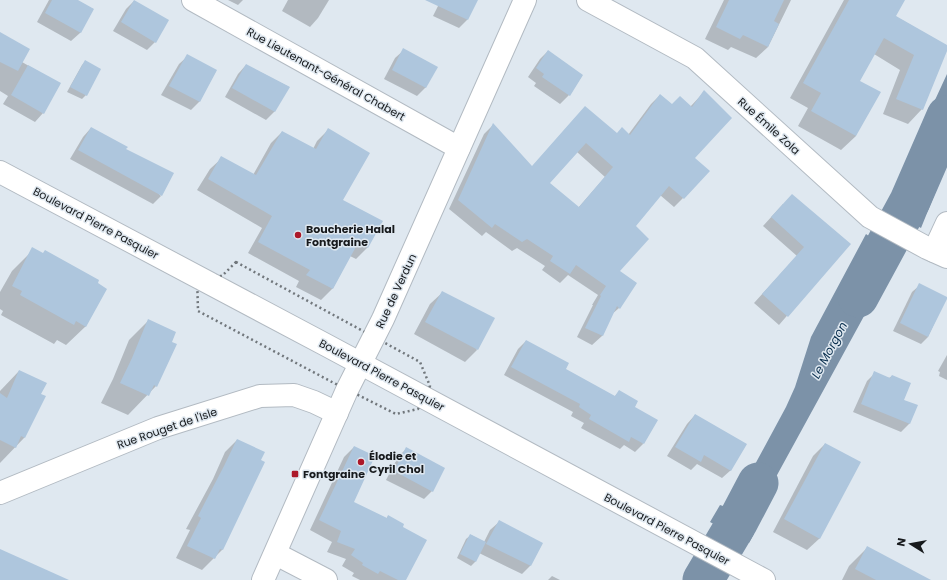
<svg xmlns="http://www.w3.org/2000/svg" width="947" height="580" font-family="Poppins,sans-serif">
<rect width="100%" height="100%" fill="#dfe8f0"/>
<g fill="#7c92a8">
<path d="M947,74V148L945,154L944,171L921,228L914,224L908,237L878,223L885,209L892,205L929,113Z"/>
<path d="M866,234L881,245L898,254L747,530L754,534L749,543L710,522L720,505L723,506L729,504L738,494L746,481L786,407L795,387L811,337Z"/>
<path d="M689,567L713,580H683Z"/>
</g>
<g fill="#0003" fill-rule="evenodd">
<path d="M49,0H76L93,9L80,33L71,41L37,22Z"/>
<path d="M228,0H243L238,5Z"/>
<path d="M288,0H329L318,18L310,27L282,11Z"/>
<path d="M441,0H476L467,20L459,28L433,16Z"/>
<path d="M724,0H791L768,47L756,58L731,47L728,50L705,39Z"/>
<path d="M844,0H904L895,16L947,46V49L922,109L908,124L883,114L900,70L874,54L859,81L856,136L841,150L798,126L808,108L790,98Z"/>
<path d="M134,1L155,42L147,50L113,31L126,9Z"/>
<path d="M0,33L22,62L60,84L43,113L35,122L3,104L8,96L0,91Z"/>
<path d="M404,50L426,87L417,96L384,79L395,58Z"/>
<path d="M548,51L582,76L569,95L560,104L534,86L536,83L528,77L540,59Z"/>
<path d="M188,56L216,71L199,102L191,110L161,95L179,64Z"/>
<path d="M86,61V95L82,99L67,92L82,65Z"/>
<path d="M246,65L289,87L274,112L266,120L225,97L238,74Z"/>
<path d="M704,92L693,158L683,198L674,207L660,195L634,226L618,271L636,283L619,308L611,315L602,336L592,345L577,337L593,305H592L598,295L568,275L560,283L542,270L545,266L517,248L512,251L486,232L482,236L449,209L484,134L493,125L532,167L576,117L616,134L628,135L651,104L660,95L672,105L690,107ZM577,152L605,177L578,208L549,183Z"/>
<path d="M91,128L161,196L153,204L70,159L83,137Z"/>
<path d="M328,130L341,200L381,221L367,248L356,259L350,256L333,288L321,300L296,287L299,281L248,253L262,228L197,190L210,169L222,158L253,175L271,143L282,132L313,149L317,141Z"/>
<path d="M783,204L849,244L779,325L754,303L797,256L763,226Z"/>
<path d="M31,252L86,326L66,345L57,340L54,344L1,315L3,311L0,309V292L12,271Z"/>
<path d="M920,285L946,298L928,337L921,344L893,331L912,292Z"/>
<path d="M443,292L477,350L465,362L414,334L430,304Z"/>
<path d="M149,320L156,386L128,415L101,403L113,379L129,340Z"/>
<path d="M526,341L564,369L614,397L619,392L633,408L643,444L635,452L624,445L620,449L581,428L584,423L571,416L573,412L504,375L518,349Z"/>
<path d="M947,355V380L939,376L940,372L938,371Z"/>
<path d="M19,371L40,395L44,396L24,438L0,463V391Z"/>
<path d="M875,373L889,378L892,376L903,400L916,406L909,424L901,432L853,412L867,381Z"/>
<path d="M695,415L731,470L722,478L697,464L691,470L667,456L687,424Z"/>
<path d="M237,440L259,461L263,462L222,550L202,570L176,558L190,530L186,529L213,479L225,452Z"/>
<path d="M825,444L820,538L807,550L773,532L813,456Z"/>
<path d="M354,447L353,503L386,519L388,516L402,527L405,580H360L352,576L354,573L342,566L346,559L327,552L332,542L310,530L344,457Z"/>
<path d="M407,448L432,491L424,499L386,480L398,457Z"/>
<path d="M499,522L542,544L530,566L522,574L479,553L475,562L471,566L457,558L466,539L471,535L484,542L490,530Z"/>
<path d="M867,548L929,580H842L849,566Z"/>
<path d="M552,576L560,580H548Z"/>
</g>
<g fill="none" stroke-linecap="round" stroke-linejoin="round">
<g stroke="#7c92a8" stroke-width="41">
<path d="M858,297L910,201L947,116"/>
<path d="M703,580L738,521L758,483"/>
</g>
</g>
<g fill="#aec6dd" fill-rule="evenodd">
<path d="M52,0H78L94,9L81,33L45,13Z"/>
<path d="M134,0L169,20L156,43L121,22Z"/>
<path d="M425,0H478L468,20Z"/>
<path d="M729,0H784L774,21L779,24L768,47L743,35L740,39L716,27Z"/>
<path d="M849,0H905L896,16L947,45V51L923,110L896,99L914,55L884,38L860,81L881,92L856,136L811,111L821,93L803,83Z"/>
<path d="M0,32L30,49L18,71L0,62Z"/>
<path d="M403,48L438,67L426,88L392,70Z"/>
<path d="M548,50L583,75L570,96L542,77L544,74L536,68Z"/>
<path d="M187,54L217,70L200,102L169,86Z"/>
<path d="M85,60L101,69L87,96L70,87Z"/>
<path d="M246,64L290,87L275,112L232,88Z"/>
<path d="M28,65L61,83L44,114L11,95Z"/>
<path d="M704,90L732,118L695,158L710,171L684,199L669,186L636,226L649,239L620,271L637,283L620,309L617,306L603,336L585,328L601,296L600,295L606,286L576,265L570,274L550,261L553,256L527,239L522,242L495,224L492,228L458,200L493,123L532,166L585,106L617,133L622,127L630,135L660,94L672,104L680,96L692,107ZM586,143L613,167L579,207L550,183Z"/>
<path d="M91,127L128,147L126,149L174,173L162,196L78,150Z"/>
<path d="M328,128L370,153L343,200L383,221L368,248L358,243L333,289L306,275L310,270L258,242L272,216L208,179L221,156L256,175L282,131L316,149Z"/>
<path d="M792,194L851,244L788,317L762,294L804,247L771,217Z"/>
<path d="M32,247L43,253L45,250L99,280L98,283L107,289L86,327L76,321L74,325L20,295L22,291L12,286Z"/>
<path d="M919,283L947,297V299L928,337L900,323Z"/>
<path d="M442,291L495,318L478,350L425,322Z"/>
<path d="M148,319L176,332L172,342L177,344L157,387L154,385L149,396L120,383L132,358Z"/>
<path d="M526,340L569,363L566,369L615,396L619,390L638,401L635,407L658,420L644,444L631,437L629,442L589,419L591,415L579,407L580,404L511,367Z"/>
<path d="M19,370L47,383L41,394L46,396L25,438L21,436L16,448L0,440V393L7,398Z"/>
<path d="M874,371L890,378L892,375L911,383L904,400L918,405L910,424L861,404Z"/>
<path d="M695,414L747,444L731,471L704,455L701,462L675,447Z"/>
<path d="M237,439L265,452L261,460L265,462L223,550L220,549L215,559L187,546L201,518L198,516L224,466Z"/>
<path d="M825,443L861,462L820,539L784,519Z"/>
<path d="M354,446L375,456L354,502L387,518L388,515L404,524L403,527L427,540L406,580H398L380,571L378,574L362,565L363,563L351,555L355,549L337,542L341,531L319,520Z"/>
<path d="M406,447L445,468L433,492L394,471Z"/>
<path d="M499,520L543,543L531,566L486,544Z"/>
<path d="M470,534L486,542L476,562L460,554Z"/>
<path d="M867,546L931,580H876L855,569Z"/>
<path d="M0,549L69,580H0Z"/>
</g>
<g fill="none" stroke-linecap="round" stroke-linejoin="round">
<defs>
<g id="minor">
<path d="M193,0L459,148"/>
<path d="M588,0L695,58L870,217L927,248L947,257"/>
<path d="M0,172L326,345L764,580"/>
<path d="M934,251L947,223"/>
<path d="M0,493L158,428L260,396L294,395L314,402L337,413"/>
<path d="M276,554L326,580"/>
<path d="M263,580L347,390L383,319L525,0"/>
</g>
</defs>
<use href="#minor" stroke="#b2bac2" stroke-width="24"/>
<path stroke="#71777c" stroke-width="2.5" stroke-dasharray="2 3" stroke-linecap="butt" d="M236,262L420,362L430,386L418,409L396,414L332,382L198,311L197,276H222Z"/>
<use href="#minor" stroke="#fff" stroke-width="22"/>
</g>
<g fill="#ac1829" stroke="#dfe8f0" stroke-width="1.5">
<circle cx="298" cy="235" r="4"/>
<circle cx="361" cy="462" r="4"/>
<rect x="291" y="470" width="8" height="8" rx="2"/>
</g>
<g text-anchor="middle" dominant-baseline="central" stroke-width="3" stroke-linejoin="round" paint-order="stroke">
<g font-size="11" fill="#171a1d" stroke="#dfe8f0">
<text transform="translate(326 74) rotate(29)">Rue Lieutenant-Général Chabert</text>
<text transform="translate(769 126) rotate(42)">Rue Émile Zola</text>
<text transform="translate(96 223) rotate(28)">Boulevard Pierre Pasquier</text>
<text transform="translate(396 291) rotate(-65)">Rue de Verdun</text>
<text transform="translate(382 375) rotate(28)">Boulevard Pierre Pasquier</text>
<text transform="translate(167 428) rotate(-19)">Rue Rouget de l'Isle</text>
<text transform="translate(667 529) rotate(28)">Boulevard Pierre Pasquier</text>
</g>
<g font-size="11" font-weight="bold" fill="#171a1d" stroke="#dfe8f0" text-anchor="start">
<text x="306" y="229">Boucherie Halal<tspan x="306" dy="13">Fontgraine</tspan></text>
<text x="369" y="456">Élodie et<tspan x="369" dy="13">Cyril Chol</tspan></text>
<text x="303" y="474">Fontgraine</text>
</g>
<g font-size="12" font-style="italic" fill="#082e4e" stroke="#dfe8f0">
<text transform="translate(829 350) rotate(-62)">Le Morgon</text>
</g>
</g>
<g transform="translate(911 544) rotate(281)" stroke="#dfe8f0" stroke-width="3" paint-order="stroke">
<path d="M0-3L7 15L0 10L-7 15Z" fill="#171a1d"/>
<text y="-6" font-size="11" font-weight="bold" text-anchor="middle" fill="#171a1d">N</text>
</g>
</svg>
